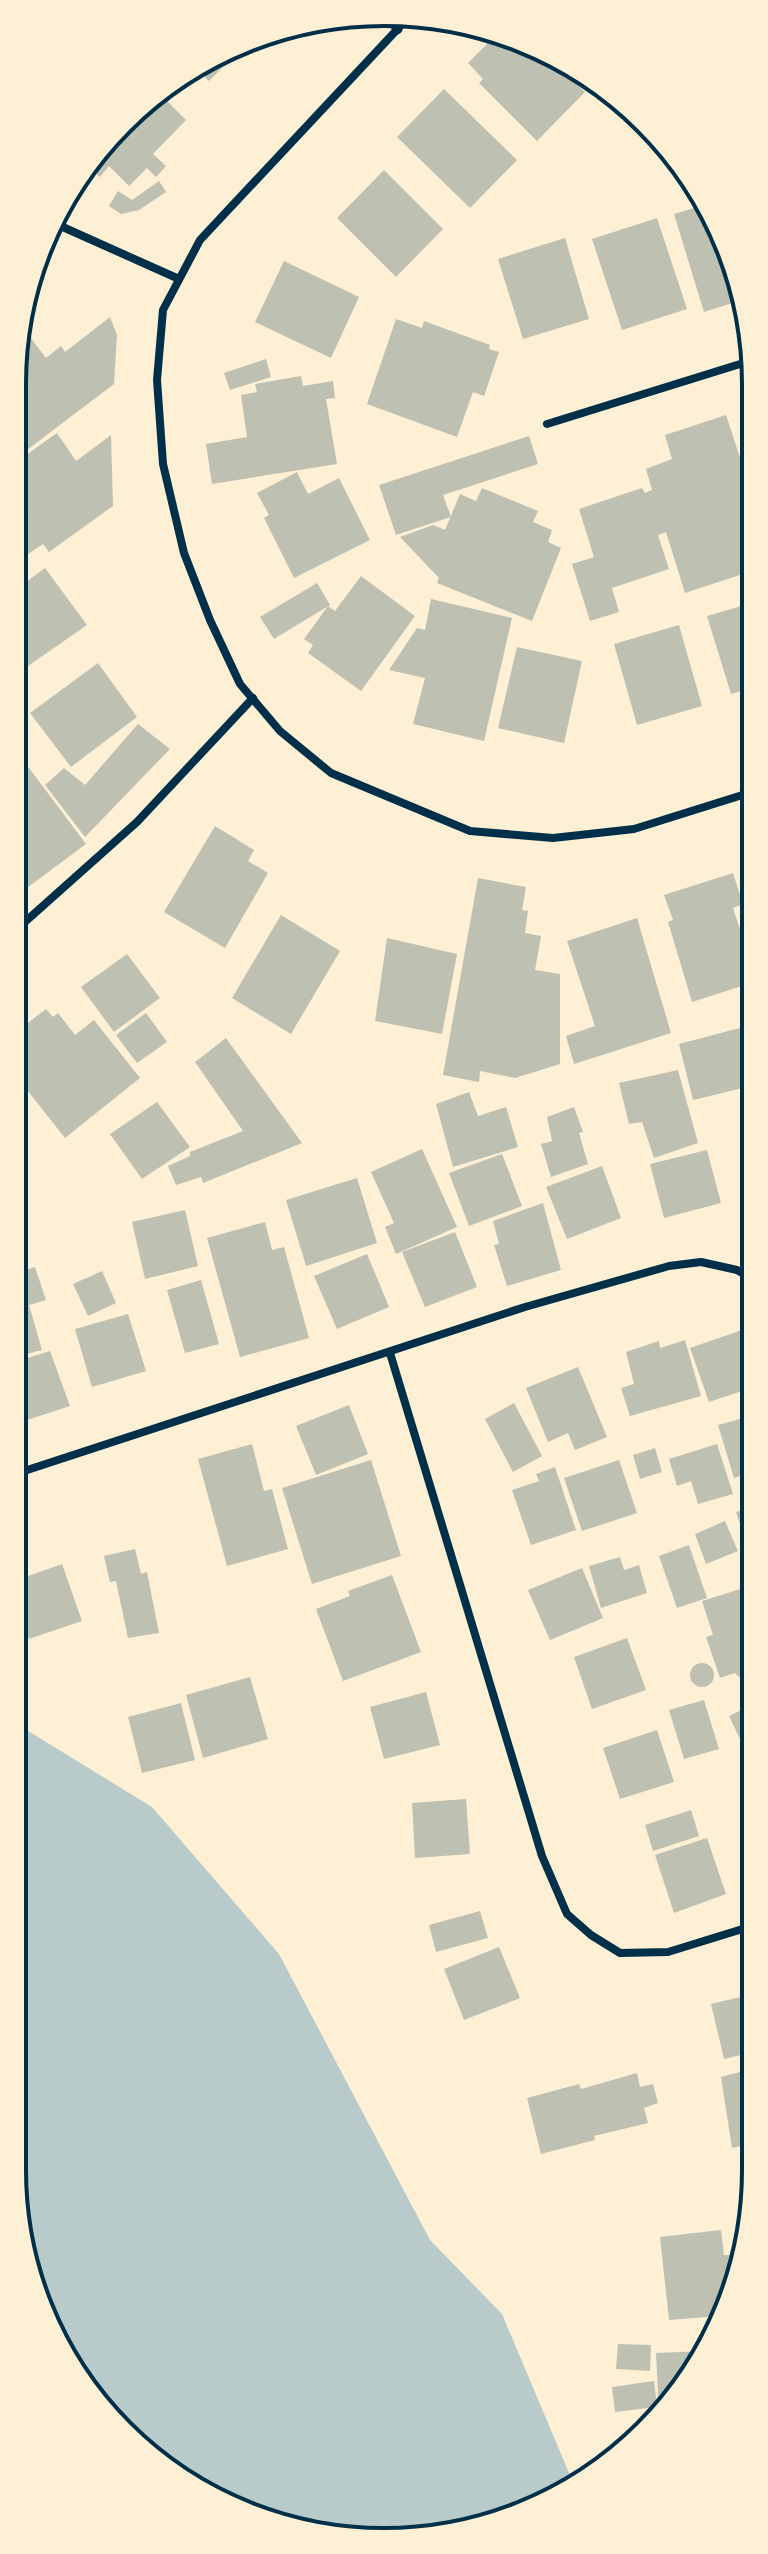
<svg xmlns="http://www.w3.org/2000/svg" width="768" height="2554" font-family="'Roboto Condensed',sans-serif">
<rect width="100%" height="100%" fill="#fdf0d5"/>
<path fill="#b9caca" d="M14,1718L20,1726L152,1807L279,1954L430,2240L502,2314L572,2480L580,2484L480,2529L336,2539L219,2503L105,2416L40,2312L12,2170Z"/>
<g fill="#bec0b2">
<path d="M497,34L545,53L585,92L537,141L479,83L483,79L468,63Z"/>
<path d="M242,48L209,81L195,67Z"/>
<path d="M593,81L613,97L605,105L587,86Z"/>
<path d="M444,89L517,160L470,208L397,137Z"/>
<path d="M159,93L186,120L153,154L166,166L156,177L147,168L129,186L109,166L100,177L87,165Z"/>
<path d="M638,117L663,138L674,155L636,119Z"/>
<path d="M384,170L443,229L396,277L337,218Z"/>
<path d="M159,181L166,192L139,210L121,214L109,206L118,191L132,200Z"/>
<path d="M707,204L718,220L742,300L704,312L674,214Z"/>
<path d="M657,218L687,309L622,330L592,239Z"/>
<path d="M565,238L589,319L523,339L498,259Z"/>
<path d="M284,261L359,297L331,358L255,322Z"/>
<path d="M110,317L117,335L114,384L19,456V339L27,333L46,358L61,346L65,352Z"/>
<path d="M396,319L422,328L424,321L490,345L489,349L499,352L484,396L473,392L457,437L367,404Z"/>
<path d="M266,359L271,377L230,390L224,373Z"/>
<path d="M301,376L303,386L333,381L335,398L326,399L337,464L212,484L206,444L247,437L241,395L257,392L255,384Z"/>
<path d="M726,415L753,497L752,571L685,593L666,532L658,535L669,569L612,588L619,612L590,621L572,564L594,557L579,509L642,488L645,493L652,490L646,469L672,459L665,435Z"/>
<path d="M57,433L76,461L111,435L113,506L49,552L43,544L18,561L19,460Z"/>
<path d="M529,436L538,464L443,495L451,517L396,535L379,485Z"/>
<path d="M297,472L308,494L339,478L370,540L294,578L264,518L269,515L257,493Z"/>
<path d="M482,488L538,511L533,522L552,530L548,542L561,548L532,621L437,583L439,578L400,537L433,525L445,530L460,494L476,501Z"/>
<path d="M45,568L87,625L18,673V588Z"/>
<path d="M361,576L415,616L361,691L308,653L313,645L304,639L328,606L335,611Z"/>
<path d="M317,583L330,605L274,639L260,617Z"/>
<path d="M431,599L512,618L484,741L413,724L425,678L389,670L417,628L425,630Z"/>
<path d="M752,603V688L731,694L707,616Z"/>
<path d="M679,625L702,706L637,725L614,644Z"/>
<path d="M517,647L582,661L564,743L498,728Z"/>
<path d="M98,663L137,717L71,767L30,713Z"/>
<path d="M138,724L170,749L85,837L45,785L64,768L85,785Z"/>
<path d="M26,764L86,844L20,893L17,889V770Z"/>
<path d="M215,826L254,850L248,861L268,873L225,948L164,912Z"/>
<path d="M733,873L743,904L733,908L752,966L751,983L692,1002L668,922L673,920L664,895Z"/>
<path d="M478,878L526,887L522,910L528,911L525,933L541,936L535,970L560,974V1064L515,1078L480,1071L479,1082L443,1075Z"/>
<path d="M281,915L340,951L291,1034L232,998Z"/>
<path d="M637,918L671,1033L574,1064L566,1036L595,1026L567,941Z"/>
<path d="M387,938L457,954L442,1034L375,1021Z"/>
<path d="M127,954L160,998L114,1032L81,987Z"/>
<path d="M46,1009L53,1017L58,1013L75,1035L94,1020L140,1078L65,1138L16,1076V1032Z"/>
<path d="M146,1013L167,1042L137,1063L116,1035Z"/>
<path d="M751,1025V1086L693,1100L679,1044Z"/>
<path d="M226,1038L302,1143L203,1183L201,1177L176,1185L168,1166L190,1156V1152L243,1131L195,1062Z"/>
<path d="M678,1070L698,1143L654,1158L642,1122L629,1124L619,1083Z"/>
<path d="M469,1092L478,1116L506,1107L518,1147L453,1167L436,1104Z"/>
<path d="M157,1102L190,1147L142,1179L110,1134Z"/>
<path d="M574,1107L583,1132L579,1133L588,1164L551,1177L541,1144L552,1141L547,1117Z"/>
<path d="M422,1149L457,1227L396,1254L385,1227L394,1223L371,1172Z"/>
<path d="M707,1150L721,1203L664,1218L650,1164Z"/>
<path d="M502,1154L522,1206L469,1226L449,1173Z"/>
<path d="M602,1166L621,1218L567,1239L546,1187Z"/>
<path d="M357,1178L377,1243L306,1266L286,1200Z"/>
<path d="M16,1186H20L21,1244H16Z"/>
<path d="M543,1203L561,1270L507,1286L494,1245L499,1244L493,1221Z"/>
<path d="M185,1210L198,1266L145,1279L132,1222Z"/>
<path d="M265,1222L272,1250L284,1247L309,1338L240,1357L207,1238Z"/>
<path d="M455,1232L477,1287L425,1307L402,1252Z"/>
<path d="M367,1254L389,1307L337,1329L314,1276Z"/>
<path d="M35,1267L46,1300L29,1305L42,1350L15,1357V1273Z"/>
<path d="M102,1271L116,1303L88,1316L73,1284Z"/>
<path d="M201,1280L219,1344L185,1353L167,1290Z"/>
<path d="M128,1314L146,1371L92,1387L75,1329Z"/>
<path d="M745,1329L751,1347V1388L709,1402L690,1348Z"/>
<path d="M685,1340L701,1396L630,1416L621,1388L634,1384L626,1352L659,1341L660,1348Z"/>
<path d="M50,1351L70,1406L18,1423L15,1414V1362Z"/>
<path d="M578,1367L607,1437L575,1450L568,1433L548,1442L526,1388Z"/>
<path d="M514,1403L542,1456L513,1472L485,1419Z"/>
<path d="M349,1405L368,1454L316,1475L296,1426Z"/>
<path d="M751,1416L750,1473L734,1478L718,1425Z"/>
<path d="M252,1444L264,1491L272,1489L288,1549L227,1566L198,1459Z"/>
<path d="M717,1444L733,1494L698,1504L691,1481L677,1486L669,1459Z"/>
<path d="M655,1448L662,1472L640,1479L633,1455Z"/>
<path d="M371,1460L401,1556L312,1584L282,1488Z"/>
<path d="M619,1460L637,1513L582,1531L564,1478Z"/>
<path d="M555,1467L576,1530L531,1545L512,1490L539,1481L536,1474Z"/>
<path d="M750,1508V1554L736,1512Z"/>
<path d="M725,1521L738,1551L706,1564L695,1534Z"/>
<path d="M689,1545L707,1598L677,1608L659,1556Z"/>
<path d="M135,1549L141,1574L147,1572L159,1633L128,1638L116,1581L110,1582L104,1556Z"/>
<path d="M620,1557L624,1570L639,1565L647,1593L601,1608L589,1566Z"/>
<path d="M62,1564L82,1621L29,1639L14,1597V1581Z"/>
<path d="M582,1568L603,1618L550,1640L528,1590Z"/>
<path d="M392,1575L421,1652L343,1681L316,1609L350,1596L348,1591Z"/>
<path d="M750,1586V1674L739,1677L735,1673L720,1678L706,1637L713,1635L702,1601Z"/>
<path d="M627,1638L646,1690L592,1709L574,1657Z"/>
<circle cx="702" cy="1675" r="12"/>
<path d="M250,1677L268,1739L203,1758L186,1695Z"/>
<path d="M426,1692L440,1745L384,1759L370,1707Z"/>
<path d="M704,1700L719,1749L684,1759L669,1710Z"/>
<path d="M181,1703L195,1760L142,1773L128,1717Z"/>
<path d="M750,1706V1760L729,1716Z"/>
<path d="M657,1730L674,1782L620,1799L603,1748Z"/>
<path d="M466,1799L470,1854L415,1858L412,1803Z"/>
<path d="M691,1810L699,1836L653,1851L645,1825Z"/>
<path d="M707,1838L726,1894L674,1913L655,1855Z"/>
<path d="M480,1911L488,1938L436,1952L429,1925Z"/>
<path d="M499,1947L520,1998L464,2020L444,1969Z"/>
<path d="M749,1995V2053L724,2059L711,2004Z"/>
<path d="M749,2061V2144L732,2148L721,2077L744,2071L742,2062Z"/>
<path d="M637,2073L640,2087L653,2084L658,2103L644,2108L648,2123L594,2136L595,2140L541,2154L527,2098L579,2084L581,2089Z"/>
<path d="M749,2228V2243L745,2253L743,2229Z"/>
<path d="M721,2230L724,2255H731L734,2279L719,2316L669,2320L660,2237Z"/>
<path d="M618,2344L651,2345L650,2371L616,2369Z"/>
<path d="M704,2351L694,2376L659,2411L656,2353Z"/>
<path d="M654,2381L657,2407L615,2412L612,2387Z"/>
</g>
<g fill="none" stroke-linecap="round" stroke-linejoin="round">
<g stroke="#003049" stroke-width="8">
<path d="M387,19L398,30"/>
<path d="M407,19L200,240L163,310L157,380L163,464L184,553L210,620L240,684L280,731L331,773L470,831L553,838L634,829L752,792"/>
<path d="M56,224L179,279"/>
<path d="M547,424L753,360"/>
<path d="M17,929L137,822L253,698"/>
<path d="M390,1353L542,1856L567,1914L591,1935L620,1953L668,1952L749,1927"/>
<path d="M15,1474L525,1307L669,1266L701,1262L737,1270L751,1278"/>
</g>
</g>
<path d="M0 0H768V2554H0ZM384 26H384A358 358 0 0 1 742 384V2170A358 358 0 0 1 384 2528H384A358 358 0 0 1 26 2170V384A358 358 0 0 1 384 26Z" fill="#fdf0d5" fill-rule="evenodd"/>
<path fill="none" stroke="#003049" stroke-width="4" d="M384 26H384A358 358 0 0 1 742 384V2170A358 358 0 0 1 384 2528H384A358 358 0 0 1 26 2170V384A358 358 0 0 1 384 26Z"/>
</svg>
